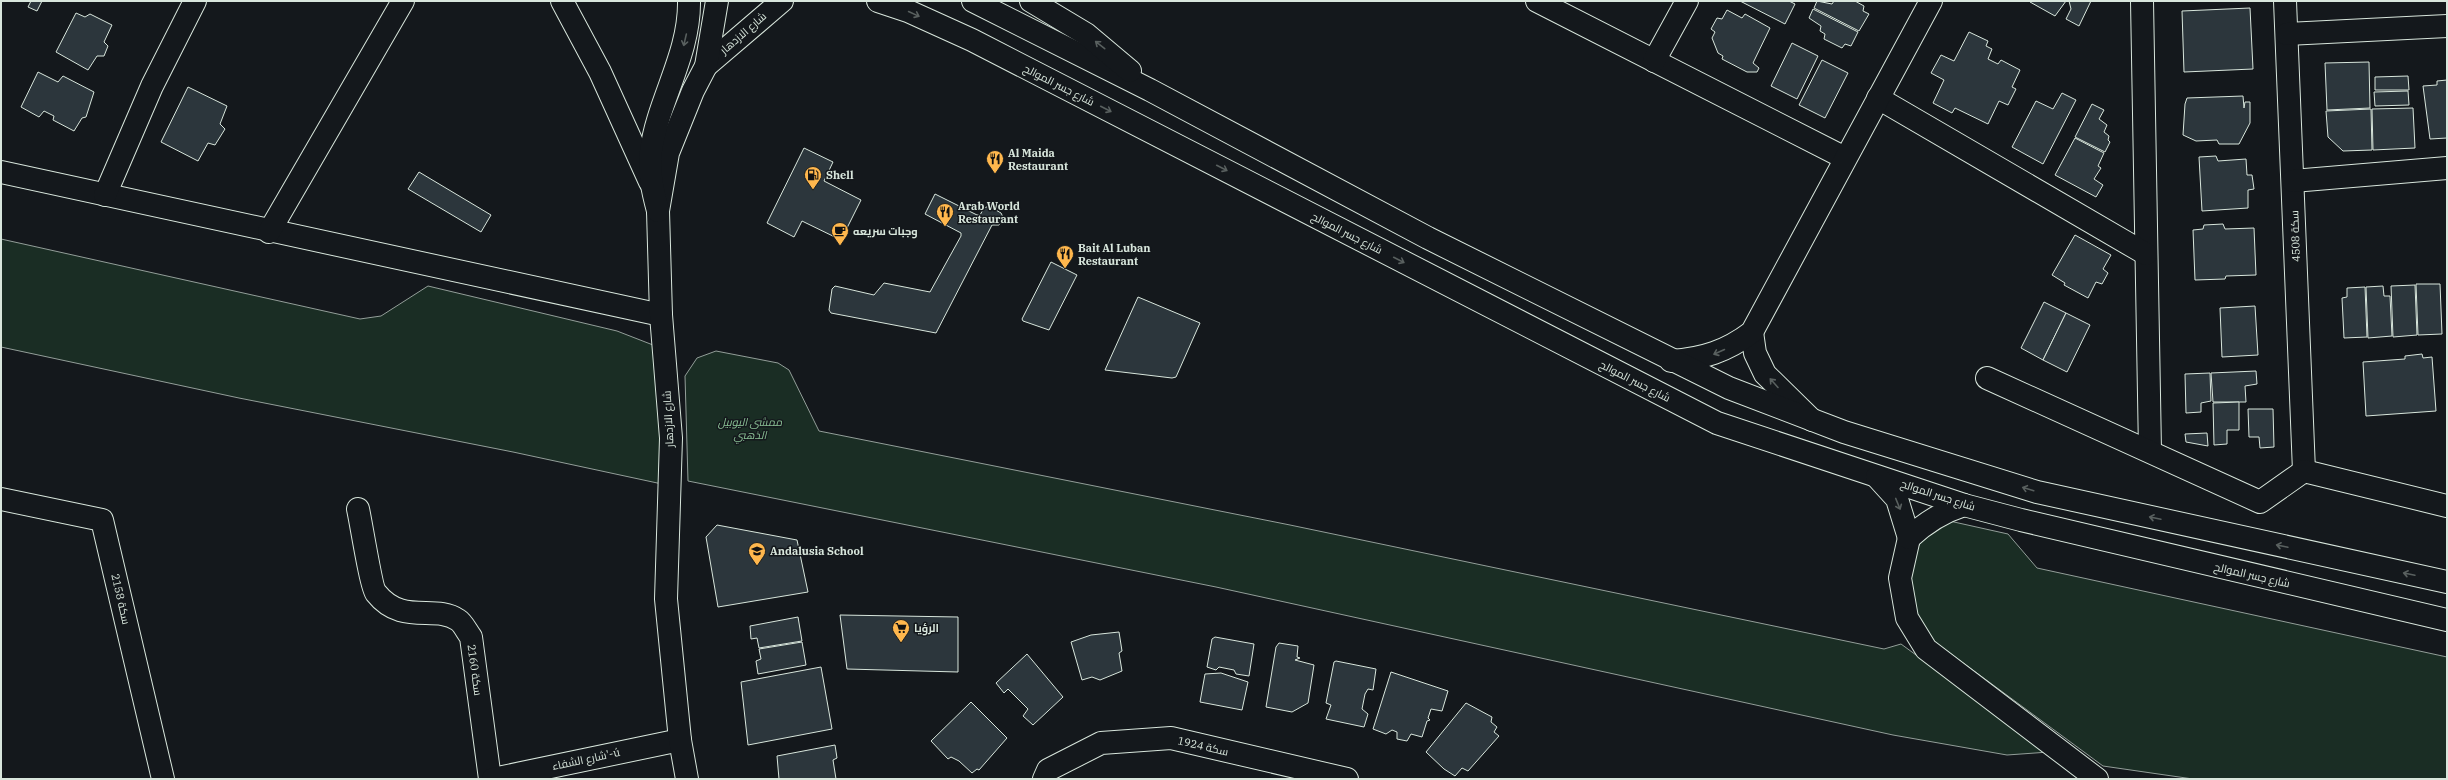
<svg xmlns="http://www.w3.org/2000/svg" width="2448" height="780" font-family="'IBM Plex Serif',Cairo,serif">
<rect width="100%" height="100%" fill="#14181c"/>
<g fill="#1a2d24" stroke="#939e99">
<path d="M1,239L360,319L381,316L428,286L617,331L653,345L662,453V484L513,452L239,398L1,347Z"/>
<path d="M716,351L778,363L789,370L819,431L1290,525L1884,649L1901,644L2049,752L2007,755L1893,735L1216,587L688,481L685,376L697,358Z"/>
<path d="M1945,520L2008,534L2037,568L2447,657V779H2193L2103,766L1932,640L1914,619L1908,566L1923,538Z"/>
</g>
<g fill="#2c363c" stroke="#d8e6dc">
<path d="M31,1H42L37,11L28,7Z"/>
<path d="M1740,1H1789L1795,4L1785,24Z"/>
<path d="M1817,1L1832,4L1834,1H1855L1864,6L1863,11L1869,14L1859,31L1814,8Z"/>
<path d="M2066,1L2055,16L2030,2V1Z"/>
<path d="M2069,1H2091L2079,26L2066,19L2071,9Z"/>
<path d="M2250,8L2253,69L2184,72L2182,11Z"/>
<path d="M1813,9L1858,32L1851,46L1845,44L1842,48L1824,39L1825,34L1820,31L1821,26L1809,18Z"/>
<path d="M1727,10L1742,18L1745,14L1770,28L1753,63L1759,68L1757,72H1747L1722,59L1723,56L1718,53L1712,38L1715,32L1711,29L1717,18L1722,19Z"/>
<path d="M76,13L85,17L90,14L112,25L104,42L108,46L104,56H97L88,70L56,52Z"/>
<path d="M1969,32L1988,41L1986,46L1992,49L1988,59L1998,64L2001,60L2020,70L2012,87L2016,89L2008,105L1999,101L1988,124L1955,108L1952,113L1933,103L1944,80L1931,73L1941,55L1954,61Z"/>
<path d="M1792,43L1818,56L1797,99L1771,86Z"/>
<path d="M1822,60L1848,73L1825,118L1799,105Z"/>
<path d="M2369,62L2370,108L2327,110L2325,63Z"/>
<path d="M38,72L58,82L63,76L94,92L86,117L82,118L74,131L53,120L54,116L44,111L39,117L21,107Z"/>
<path d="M2408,76L2409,90H2375V77Z"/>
<path d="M2447,80V138L2430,139L2423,86L2437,85V81Z"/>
<path d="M188,87L227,106L220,124L225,129L215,145L208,143L198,161L161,142Z"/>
<path d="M2408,91L2409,105L2375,106L2374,92Z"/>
<path d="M2062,93L2076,100L2043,164L2012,147L2036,101L2053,109Z"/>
<path d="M2243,96L2244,108L2245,102H2250V123L2239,144H2219L2217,140L2196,141L2183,135L2185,104L2187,98Z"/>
<path d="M2092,104L2104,110L2099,119L2107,125L2104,132L2109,136L2108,140L2110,142L2105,152L2075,137Z"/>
<path d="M2413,108L2415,148L2373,150L2372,109Z"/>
<path d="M2371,109L2372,150L2343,151L2328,137L2326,111Z"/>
<path d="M2075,138L2104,153L2098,166L2101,168L2094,179L2103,185L2096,197L2055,175Z"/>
<path d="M804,148L833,162L824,181L861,200L841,240L802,221L794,237L767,223Z"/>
<path d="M2216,156L2218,161L2246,159L2247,175H2252L2254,189L2248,190V208L2202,211L2199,157Z"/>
<path d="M419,172L491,215L481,232L408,189Z"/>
<path d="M935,194L977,215H980L984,208L989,206L1001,213L1003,217L999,225H992L936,333L831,313L829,310L832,289L835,286L874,295L884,283L930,292L961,236V233L925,214Z"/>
<path d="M2223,224L2225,229L2254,228L2256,275L2226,276L2225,279L2195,280L2193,230L2203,229L2204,225Z"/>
<path d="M2075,235L2111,255L2103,269L2108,273L2102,284L2096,282L2088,298L2064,285L2065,283L2052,275Z"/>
<path d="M1051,262L1077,275L1049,330L1023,321L1022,319Z"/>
<path d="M2416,284H2440L2442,334L2418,335Z"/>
<path d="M2415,285L2417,335L2393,337L2391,286Z"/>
<path d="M2383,286L2384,296H2390L2392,336L2368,338L2366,287Z"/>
<path d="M2365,287L2367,337L2344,338L2342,298L2347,297V288Z"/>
<path d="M1138,297L1200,323L1176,377L1172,378L1105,370Z"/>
<path d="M2044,302L2066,313L2043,360L2021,348Z"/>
<path d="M2255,306L2258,355L2222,357L2220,308Z"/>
<path d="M2066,313L2090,325L2067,372L2043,360Z"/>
<path d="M2422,354L2423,358L2432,357L2436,411L2366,416L2363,362L2405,359V356Z"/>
<path d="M2256,371L2257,384L2245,386L2246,402H2213L2211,373Z"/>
<path d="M2210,373L2211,401L2201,403V412L2186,413L2185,374Z"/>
<path d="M2239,402V430H2227V444L2214,445L2213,403Z"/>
<path d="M2248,409H2273L2274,447L2260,448L2259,437H2249Z"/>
<path d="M2207,433L2208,446L2186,442L2185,434Z"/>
<path d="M717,525L797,540L808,592L718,607L706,537Z"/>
<path d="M840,615L958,617V672L847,669Z"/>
<path d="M798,617L802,641L759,648L757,638L751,639L750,626Z"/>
<path d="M1119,632L1122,651L1119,653L1122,671L1100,680L1092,677L1082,680L1071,642L1091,635Z"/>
<path d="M1215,637L1254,644L1249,676L1236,674L1234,670L1219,667L1216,670L1207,667L1212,639Z"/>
<path d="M802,642L806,665L758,674L756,661L761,659L759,649Z"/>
<path d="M1279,643L1298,646L1297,657L1300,658L1295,660L1314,665L1308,703L1292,712L1266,707L1276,647Z"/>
<path d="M1027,654L1063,697L1033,725L1023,716L1028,709L1008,689L1004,693L996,683Z"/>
<path d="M1336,661L1376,669L1373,690L1368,689L1365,694L1362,709L1368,714L1364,727L1326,719L1331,705L1326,703L1334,662Z"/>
<path d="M821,667L832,729L748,745L741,682Z"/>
<path d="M1391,672L1448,691L1442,711L1431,709L1428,718L1430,720L1427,721L1422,737L1411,734L1407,741L1397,739V732L1392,730L1386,734L1373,729Z"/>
<path d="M1221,673L1248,682L1242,710L1200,702L1205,674Z"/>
<path d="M971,702L1007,738L979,770L977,769L972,773L959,761L951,757L948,759L931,741Z"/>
<path d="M1466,703L1492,717L1491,722L1497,727L1494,732L1499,736L1468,771L1462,768L1455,776L1444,769L1426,752Z"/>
<path d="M835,745L837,758L833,760L836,779H779L777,756Z"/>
</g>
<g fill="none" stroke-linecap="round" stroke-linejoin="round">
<defs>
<g id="minor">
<path d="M562,1L600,72L650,182"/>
<path d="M1537,1L1845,158"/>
<path d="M2142,1L2150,451"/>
<path d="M2285,1L2304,471"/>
<path d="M2287,34L2447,26"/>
<path d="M1654,61L1687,1"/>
<path d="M706,66L782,1"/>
<path d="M1878,98L2146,254"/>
<path d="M1,172L661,315"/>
<path d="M2293,181L2447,168"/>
<path d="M105,195L152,86L195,1"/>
<path d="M269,232L403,1"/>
<path d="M1752,332L1755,353L1765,374L1812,420"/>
<path d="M1671,361C1703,359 1727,351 1752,332L1931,1"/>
<path d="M1987,378L2260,502L2304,471L2447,506"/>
<path d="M1,499L102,520L163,779"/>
<path d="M358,509C361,522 371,587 376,593C402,626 435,604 458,620C463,623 467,632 471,637L490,779"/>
<path d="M1909,538L1900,578L1907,618L1926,649L2097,779"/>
<path d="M493,779L680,740"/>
<path d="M687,779L680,740L666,599L671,438L661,315L658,211L668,153L693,91L706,66L717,1"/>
<path d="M1044,779L1048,770L1101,743L1171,738L1347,779"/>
</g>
<g id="major">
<path d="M878,1L908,11L972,40L1717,423L1964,505L2021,520L2447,620"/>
<path d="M973,1L1150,90L1428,238L1729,388L1844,432L2037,492L2447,582"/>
<path d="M1031,1L1086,34L1130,71"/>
<path d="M658,211C653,192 648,172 651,151C658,100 690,54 689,1"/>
<path d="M1877,477L1897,499L1909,538C1926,522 1942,512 1964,505"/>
</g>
</defs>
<use href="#minor" stroke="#d8e6dc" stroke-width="24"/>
<use href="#major" stroke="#d8e6dc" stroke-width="24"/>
<use href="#minor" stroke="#14181c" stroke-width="22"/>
<use href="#major" stroke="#14181c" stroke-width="22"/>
</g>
<defs><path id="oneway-shaft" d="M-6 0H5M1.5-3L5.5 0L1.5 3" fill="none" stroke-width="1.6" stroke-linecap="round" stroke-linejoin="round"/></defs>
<g stroke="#59605f">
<use href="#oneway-shaft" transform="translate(914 14) rotate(25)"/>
<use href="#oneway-shaft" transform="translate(685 40) rotate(103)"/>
<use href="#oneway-shaft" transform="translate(1100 45) rotate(-142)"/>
<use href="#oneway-shaft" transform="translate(1106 109) rotate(27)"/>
<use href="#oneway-shaft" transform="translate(1222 168) rotate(27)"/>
<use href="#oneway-shaft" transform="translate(1399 260) rotate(27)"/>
<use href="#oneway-shaft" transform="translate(1719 352) rotate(156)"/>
<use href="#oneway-shaft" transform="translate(1774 383) rotate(-132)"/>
<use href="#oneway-shaft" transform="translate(2028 489) rotate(-163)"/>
<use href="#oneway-shaft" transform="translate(1898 504) rotate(68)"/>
<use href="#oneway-shaft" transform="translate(2155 518) rotate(-168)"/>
<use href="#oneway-shaft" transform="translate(2282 546) rotate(-168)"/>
<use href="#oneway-shaft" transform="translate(2409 574) rotate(-168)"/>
</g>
<defs>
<symbol id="restaurant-pin" viewBox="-11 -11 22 30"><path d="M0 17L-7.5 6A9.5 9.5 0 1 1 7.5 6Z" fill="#ffb74d" stroke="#14181c"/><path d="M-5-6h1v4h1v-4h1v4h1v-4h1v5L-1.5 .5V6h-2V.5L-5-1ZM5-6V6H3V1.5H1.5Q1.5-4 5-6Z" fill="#111"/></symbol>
<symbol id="fuel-pin" viewBox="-11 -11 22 30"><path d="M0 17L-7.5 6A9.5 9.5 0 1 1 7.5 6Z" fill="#ffb74d" stroke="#14181c"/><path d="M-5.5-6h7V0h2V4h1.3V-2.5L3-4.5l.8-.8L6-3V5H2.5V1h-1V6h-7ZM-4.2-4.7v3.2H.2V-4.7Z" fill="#111"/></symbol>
<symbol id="cafe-pin" viewBox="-11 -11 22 30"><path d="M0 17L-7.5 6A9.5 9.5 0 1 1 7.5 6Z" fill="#ffb74d" stroke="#14181c"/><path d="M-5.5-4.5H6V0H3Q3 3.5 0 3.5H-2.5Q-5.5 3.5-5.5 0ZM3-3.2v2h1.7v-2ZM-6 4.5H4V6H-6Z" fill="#111"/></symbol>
<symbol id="school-pin" viewBox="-11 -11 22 30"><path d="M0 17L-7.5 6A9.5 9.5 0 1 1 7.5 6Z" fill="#ffb74d" stroke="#14181c"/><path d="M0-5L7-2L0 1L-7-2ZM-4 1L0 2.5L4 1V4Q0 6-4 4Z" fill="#111"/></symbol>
<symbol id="supermarket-pin" viewBox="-11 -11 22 30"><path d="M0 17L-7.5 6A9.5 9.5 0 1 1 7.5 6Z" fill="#ffb74d" stroke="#14181c"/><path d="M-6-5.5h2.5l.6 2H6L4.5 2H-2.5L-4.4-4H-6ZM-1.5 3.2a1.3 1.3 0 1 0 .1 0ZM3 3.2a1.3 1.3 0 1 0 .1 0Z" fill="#111"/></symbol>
</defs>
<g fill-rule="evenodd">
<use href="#restaurant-pin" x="985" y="149" width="20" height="27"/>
<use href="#fuel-pin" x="803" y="165" width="20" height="27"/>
<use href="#restaurant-pin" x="935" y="202" width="20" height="27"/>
<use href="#cafe-pin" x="830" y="221" width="20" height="27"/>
<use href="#restaurant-pin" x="1055" y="244" width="20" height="27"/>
<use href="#school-pin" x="747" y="541" width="20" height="27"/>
<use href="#supermarket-pin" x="891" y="618" width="20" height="27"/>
</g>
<g text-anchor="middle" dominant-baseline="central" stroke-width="3" stroke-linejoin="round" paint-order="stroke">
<g font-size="11" fill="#d8e6dc" stroke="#14181c">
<text transform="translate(743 33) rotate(-41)">شارع الازدهار</text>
<text transform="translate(1059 85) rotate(27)">شارع جسر الموالح</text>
<text transform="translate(1347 233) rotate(27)">شارع جسر الموالح</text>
<text transform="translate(2295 236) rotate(-92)">سكة 4508</text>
<text transform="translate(1635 381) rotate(27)">شارع جسر الموالح</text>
<text transform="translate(668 419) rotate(-93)">شارع الازدهار</text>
<text transform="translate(1938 495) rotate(18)">شارع جسر الموالح</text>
<text transform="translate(2252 575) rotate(13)">شارع جسر الموالح</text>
<text transform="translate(121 599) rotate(77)">سكة 2158</text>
<text transform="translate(475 670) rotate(82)">سكة 2160</text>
<text transform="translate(1203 746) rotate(13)">سكة 1924</text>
<text transform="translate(586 759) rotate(-12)">شارع الشفاء'-ú</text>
</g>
<g font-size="11" font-weight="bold" fill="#d8e6dc" stroke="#14181c" text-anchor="start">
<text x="1008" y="153">Al Maida<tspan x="1008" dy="13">Restaurant</tspan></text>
<text x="826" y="175">Shell</text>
<text x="958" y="206">Arab World<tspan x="958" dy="13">Restaurant</tspan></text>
<text x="853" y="231">وجبات سريعه</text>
<text x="1078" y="248">Bait Al Luban<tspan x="1078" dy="13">Restaurant</tspan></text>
<text x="770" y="551">Andalusia School</text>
<text x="914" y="628">الرؤيا</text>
</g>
<g font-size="11" font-style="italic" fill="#8ac095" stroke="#14181c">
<text x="750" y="422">ممشى اليوبيل<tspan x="750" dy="13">الذهبي</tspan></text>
</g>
</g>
<rect width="2448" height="780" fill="none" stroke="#d8e6dc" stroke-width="4"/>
</svg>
